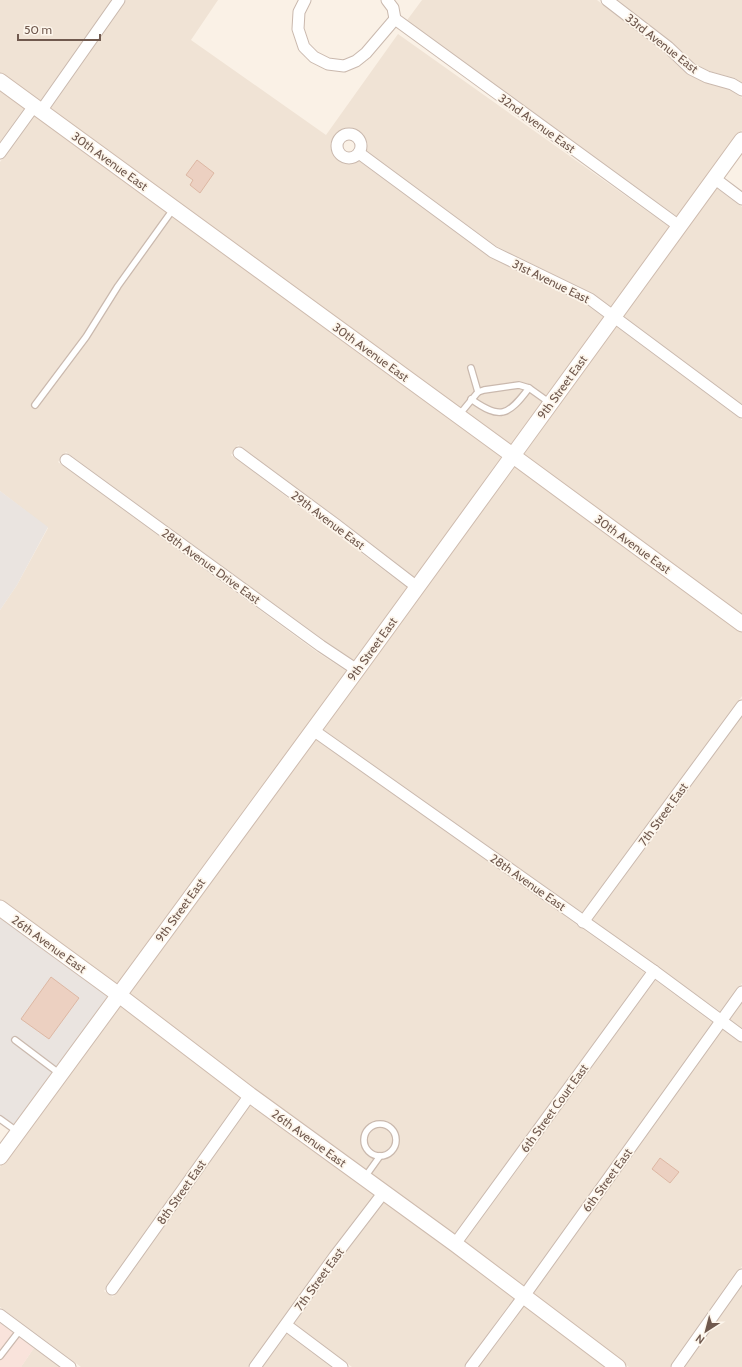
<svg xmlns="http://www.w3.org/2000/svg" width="742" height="1367" font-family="Cabin,sans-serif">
<rect width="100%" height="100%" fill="#faf1e6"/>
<g fill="#f0e3d5">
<path d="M0,0H112L40,102L0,73Z"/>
<path d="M126,0H218L191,40L326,135L398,34L671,228L613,308L593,294L496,246L366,151L367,144L366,139L359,131L350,128L344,129L335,136L332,142L331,149L333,154L338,160L342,163L348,164L359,161L489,257L587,305L605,318L511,446L49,109Z"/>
<path d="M422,0H597L664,52L687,74L704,82L729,89L742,98V130L678,217L405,23Z"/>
<path d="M617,0H742V83L735,78L709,71L695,64L672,42Z"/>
<path d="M0,88L26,108L0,143Z"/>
<path d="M35,114L504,457L416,578L339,519L238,445L231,455L409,589L356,662L325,641L66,452L58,462L317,652L348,672L118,986L0,900V610L17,585L48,528L0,491V162Z"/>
<path d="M715,187L742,207V404L622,315Z"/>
<path d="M614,325L742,420V616L521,453Z"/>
<path d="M513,463L742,632V696L583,913L321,728Z"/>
<path d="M742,715V983L721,1012L592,920Z"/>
<path d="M314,738L645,973L454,1235L253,1090L127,993Z"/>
<path d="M655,980L713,1023L523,1287L463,1242Z"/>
<path d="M742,1002V1028L730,1019Z"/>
<path d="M119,1003L241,1097L104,1291L113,1297L251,1104L376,1193L330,1253L248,1367H81L0,1307V1167Z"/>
<path d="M723,1029L742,1043V1266L670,1367H629L532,1294Z"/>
<path d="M385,1200L516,1298L464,1367H352L294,1324L339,1260Z"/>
<path d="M742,1285V1367H684Z"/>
<path d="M525,1305L608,1367H478Z"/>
<path d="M287,1334L331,1367H262Z"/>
<path d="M34,1348L60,1367H21Z"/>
</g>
<path fill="#f9e3db" d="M0,1323L34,1348L21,1367H0Z"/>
<g fill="#eae4e0">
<path d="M0,491L48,527L17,585L0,610Z"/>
<path d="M0,915L110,996L13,1129L0,1118Z"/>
</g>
<g fill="#ecd0c1" stroke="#ddb7a3">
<path d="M197,160L214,173L200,193L190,185L193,180L186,175Z"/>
<path d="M51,977L79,998L49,1039L21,1019Z"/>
<path d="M660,1158L679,1172L670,1183L652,1169Z"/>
</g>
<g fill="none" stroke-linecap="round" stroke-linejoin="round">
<defs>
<g id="lane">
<path d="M471,368L478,392"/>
<path d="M471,399C500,420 508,416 529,388"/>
<path d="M35,405L86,337L118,286L174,208"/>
<path d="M459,415L478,392L484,390L519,385L529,388L550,403"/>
<path d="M15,1040L60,1074"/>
<path d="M0,1119L18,1132"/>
<circle cx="380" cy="1140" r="16"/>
<path d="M365,1177L380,1156"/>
<path d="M0,1356L20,1330"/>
</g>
<g id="street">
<path d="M305,0L299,12L298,29L304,47L314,57L328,64L344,66L356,61L366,53L395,19"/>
<path d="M387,0L393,8L395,19L679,226"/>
<path d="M607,0L668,47L691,69L707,77L732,84L742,90"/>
<path d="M41,111L119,0"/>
<circle cx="349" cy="146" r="12"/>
<path d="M0,153L34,106"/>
<path d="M359,153L493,252L590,299L742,412"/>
<path d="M714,178L742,199"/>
<path d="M239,453L335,524L417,587"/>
<path d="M66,460L321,646L357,670"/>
<path d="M313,730L654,971L742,1036"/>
<path d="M583,922L742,706"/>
<path d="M455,1244L654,971"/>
<path d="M112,1289L250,1095"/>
<path d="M0,1315L70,1367"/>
<path d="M286,1325L342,1367"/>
<path d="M255,1367L335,1256L384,1192"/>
<path d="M471,1367L524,1296L742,992"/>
<path d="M677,1367L742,1275"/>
</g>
<g id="secondary">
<path d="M0,81L512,455L742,624"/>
<path d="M0,908L119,995L250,1095L455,1244L618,1367"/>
<path d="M0,1157L357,670L742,140"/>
</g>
</defs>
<use href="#lane" stroke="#cab9ae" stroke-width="8"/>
<use href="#street" stroke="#cab9ae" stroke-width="13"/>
<use href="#secondary" stroke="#cebbae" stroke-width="17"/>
<use href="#lane" stroke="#fff" stroke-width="5.5"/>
<use href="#street" stroke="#fff" stroke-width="11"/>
<use href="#secondary" stroke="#fff" stroke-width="15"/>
</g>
<g text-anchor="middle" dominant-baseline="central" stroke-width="3.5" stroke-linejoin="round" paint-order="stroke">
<g font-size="12" fill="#70594e" stroke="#fdf6ec">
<text transform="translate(662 43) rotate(38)">33rd Avenue East</text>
<text transform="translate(537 123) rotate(36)">32nd Avenue East</text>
<text transform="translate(110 161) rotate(36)">30th Avenue East</text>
<text transform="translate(551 281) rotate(26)">31st Avenue East</text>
<text transform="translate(371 352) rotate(36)">30th Avenue East</text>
<text transform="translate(562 387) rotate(-54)">9th Street East</text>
<text transform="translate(328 520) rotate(37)">29th Avenue East</text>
<text transform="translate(633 544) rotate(36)">30th Avenue East</text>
<text transform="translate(211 566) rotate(36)">28th Avenue Drive East</text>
<text transform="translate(372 649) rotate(-54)">9th Street East</text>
<text transform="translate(663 814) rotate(-54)">7th Street East</text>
<text transform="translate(528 882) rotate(35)">28th Avenue East</text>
<text transform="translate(180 910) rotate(-54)">9th Street East</text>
<text transform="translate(49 944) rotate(36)">26th Avenue East</text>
<text transform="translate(554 1108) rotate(-54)">6th Street Court East</text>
<text transform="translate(309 1138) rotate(36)">26th Avenue East</text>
<text transform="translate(607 1180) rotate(-54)">6th Street East</text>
<text transform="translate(181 1192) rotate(-55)">8th Street East</text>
<text transform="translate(319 1279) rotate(-54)">7th Street East</text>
</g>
</g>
<g transform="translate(706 1331) rotate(216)" stroke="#fdf6ec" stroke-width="3" paint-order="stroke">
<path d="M0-3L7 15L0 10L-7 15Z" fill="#70594e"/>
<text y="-6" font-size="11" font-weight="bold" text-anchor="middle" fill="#70594e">N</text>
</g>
<path d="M18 34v6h82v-6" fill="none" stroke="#70594e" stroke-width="2"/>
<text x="24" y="34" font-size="12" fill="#70594e" stroke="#fdf6ec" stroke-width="3" paint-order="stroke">50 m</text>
</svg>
